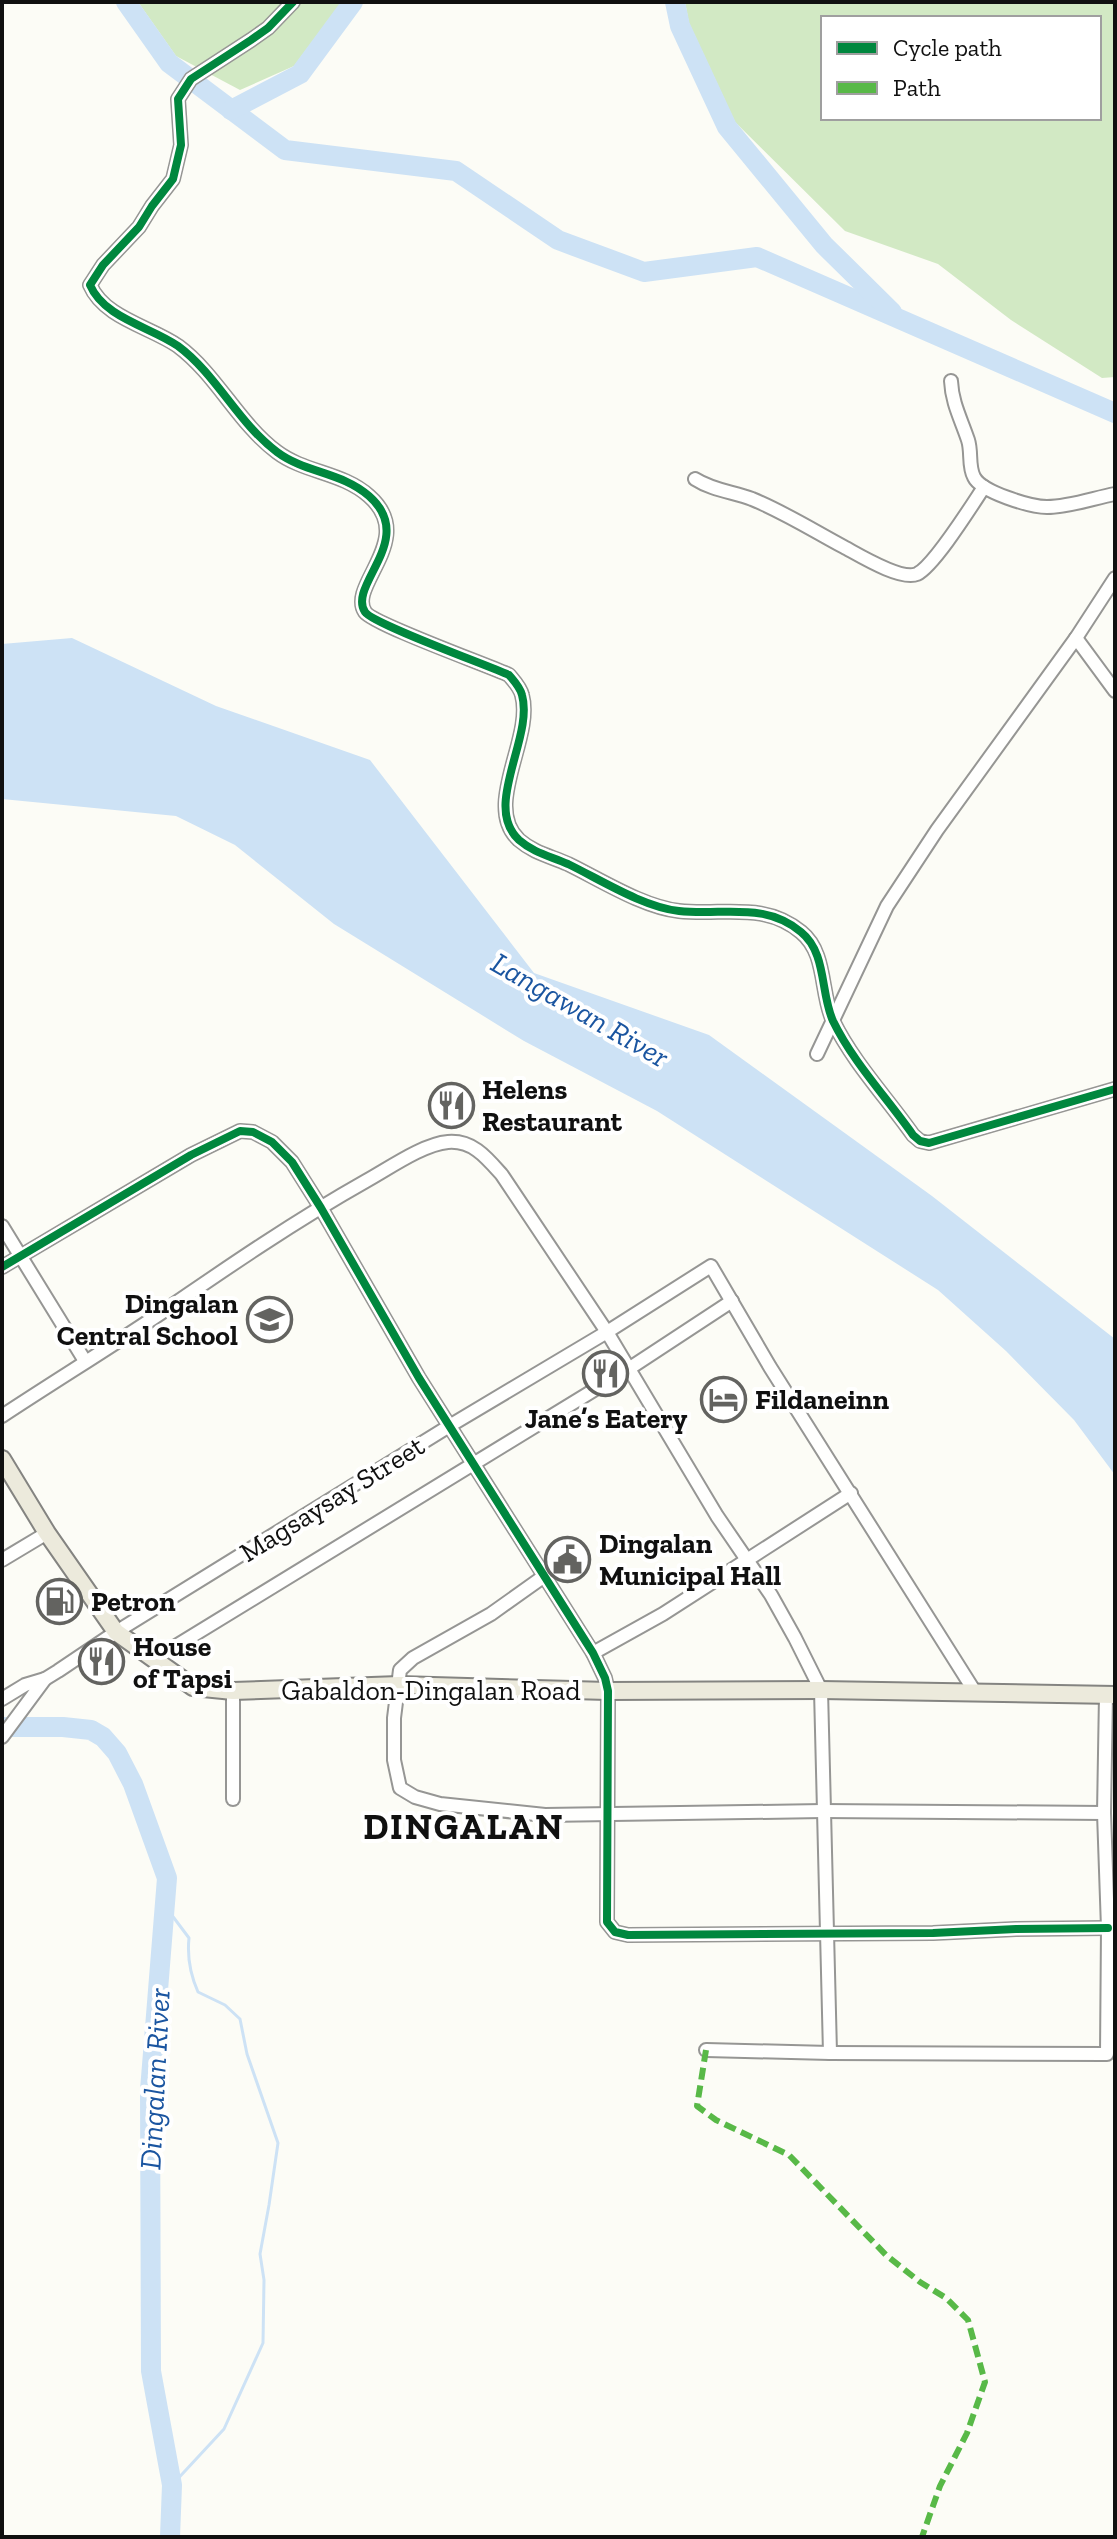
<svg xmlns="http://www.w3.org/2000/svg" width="1117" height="2539" font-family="'Zilla Slab',serif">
<rect width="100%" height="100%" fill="#fcfcf6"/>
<g fill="#d2e9c4" fill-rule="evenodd">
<path d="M138,2H342L294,66L240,90L176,56Z"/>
<path d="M685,2H1115V377L1102,378L1011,320L938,264L845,231L735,122L689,23ZM823,18H1099V118H823Z"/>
</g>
<path fill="#cde2f5" d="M72,638L216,706L370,760L534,973L709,1035L932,1196L1115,1339V1475L1074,1420L1006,1351L938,1290L657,1111L524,1041L334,924L235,845L176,816L2,799V644Z"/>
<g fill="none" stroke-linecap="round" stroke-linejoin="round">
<path stroke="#cde2f5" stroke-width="3" d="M165,1906L189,1938C187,1957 190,1974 198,1992L225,2005L240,2019L247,2054L278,2143L269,2205L260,2254L264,2280L263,2343L224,2429L172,2485"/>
<g stroke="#cde2f5" stroke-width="20">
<path d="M126,2L169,63L285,150L456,171L558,240L644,272L757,257L1115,413"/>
<path d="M675,2L680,26L727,127L824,245L892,312"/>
<path d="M231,110L300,74L353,2"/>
<path d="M2,1727H63L91,1730L103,1737L117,1753L133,1784L167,1878L150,2090L151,2371L172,2485L170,2537"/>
</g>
<defs>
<g id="minor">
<path d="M293,2L268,28L251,40L191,79L178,99L181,145L173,179L152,206L139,227L103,265L90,285C104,318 151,327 178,346C217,375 238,423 277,452C305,473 342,472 369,496C418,539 347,585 365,612C373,624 487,665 509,675C514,681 520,687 522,695C534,738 482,806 519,840C534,853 550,856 568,864C601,880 643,907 679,911C722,916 764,901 801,932C827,953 820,992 833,1021C853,1062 887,1098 913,1135L920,1141L929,1143L1115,1089"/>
<path d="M951,381C952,403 961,419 968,440C972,452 968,466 974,477C981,492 1031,507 1047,507C1069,507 1094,498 1115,494"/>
<path d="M695,479C712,490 733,492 752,499C784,512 814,531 844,547C859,555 901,581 917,574C934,566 972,505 984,487"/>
<path d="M1076,638L1115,691"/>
<path d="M817,1054L887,906L937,830L1076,638L1115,578"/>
<path d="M2,1226L85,1361"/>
<path d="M2,1267L191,1155L240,1131L253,1132L272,1142L292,1162L321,1208L419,1378L593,1653L605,1678L608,1691L607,1922L615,1932L628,1935L933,1933L1016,1929L1108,1928"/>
<path d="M2,1416C55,1381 109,1348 161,1313C228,1267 295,1221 366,1181C388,1169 423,1144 448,1142C473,1140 487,1158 502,1175L607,1332L717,1516L771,1595L795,1638L821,1690L830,2053"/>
<path d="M2,1560L47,1533"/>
<path d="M543,1577L491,1614L413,1658L400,1670L394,1718V1760L400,1788L415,1797L440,1804L545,1815L823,1811L1104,1813"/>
<path d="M593,1653L663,1614L851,1493"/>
<path d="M153,1660L630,1368L732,1301"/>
<path d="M233,1691V1799"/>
<path d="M2,1699L25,1685L45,1679L58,1671L116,1632L451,1425L607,1332L711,1266L770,1367L975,1692"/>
<path d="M2,1737L45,1679"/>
<path d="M706,2050L830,2053L1107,2054L1108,1928L1104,1813L1106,1695"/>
</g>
<path id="major" d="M2,1459L47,1533L116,1632L193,1687L233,1691L399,1685L608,1691L821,1690L1115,1695"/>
</defs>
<use href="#minor" stroke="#969694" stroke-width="16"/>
<use href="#major" stroke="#848481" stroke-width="20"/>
<use href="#minor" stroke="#fffffe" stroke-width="12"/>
<use href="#major" stroke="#eceadc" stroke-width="16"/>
<path stroke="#58b947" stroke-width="6" stroke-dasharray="12 6" stroke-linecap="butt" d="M706,2050L697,2106L716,2120L789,2155L886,2255L920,2282L946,2298L968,2320L985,2382L967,2433L940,2486L922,2537"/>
<defs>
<g id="cycleway">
<path d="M293,2L268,28L251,40L191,79L178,99L181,145L173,179L152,206L139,227L103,265L90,285C104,318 151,327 178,346C217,375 238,423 277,452C305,473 342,472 369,496C418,539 347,585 365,612C373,624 487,665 509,675C514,681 520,687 522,695C534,738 482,806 519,840C534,853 550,856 568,864C601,880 643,907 679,911C722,916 764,901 801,932C827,953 820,992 833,1021C853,1062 887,1098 913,1135L920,1141L929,1143L1115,1089"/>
<path d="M2,1267L191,1155L240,1131L253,1132L272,1142L292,1162L321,1208L419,1378L593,1653L605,1678L608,1691L607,1922L615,1932L628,1935L933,1933L1016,1929L1108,1928"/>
</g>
</defs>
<use href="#cycleway" stroke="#fff" stroke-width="13"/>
<use href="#cycleway" stroke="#00873e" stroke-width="8"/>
</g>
<defs>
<symbol id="restaurant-ring" viewBox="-11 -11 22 22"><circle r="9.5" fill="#fff" stroke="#636360" stroke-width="1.5"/><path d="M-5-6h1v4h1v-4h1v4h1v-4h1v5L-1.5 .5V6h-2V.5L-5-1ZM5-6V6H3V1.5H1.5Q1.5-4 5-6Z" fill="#636360"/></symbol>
<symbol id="school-ring" viewBox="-11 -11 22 22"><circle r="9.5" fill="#fff" stroke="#636360" stroke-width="1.5"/><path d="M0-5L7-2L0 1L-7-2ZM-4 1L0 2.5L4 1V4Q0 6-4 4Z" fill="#636360"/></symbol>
<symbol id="hotel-ring" viewBox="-11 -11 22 22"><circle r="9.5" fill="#fff" stroke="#636360" stroke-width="1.5"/><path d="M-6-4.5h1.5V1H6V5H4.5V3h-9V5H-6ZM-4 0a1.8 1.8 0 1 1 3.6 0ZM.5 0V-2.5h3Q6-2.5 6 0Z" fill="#636360"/></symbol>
<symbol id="civic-ring" viewBox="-11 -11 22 22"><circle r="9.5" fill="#fff" stroke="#636360" stroke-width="1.5"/><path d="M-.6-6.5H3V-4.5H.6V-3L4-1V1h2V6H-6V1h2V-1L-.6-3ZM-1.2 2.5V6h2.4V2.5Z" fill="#636360"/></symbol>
<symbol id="fuel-ring" viewBox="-11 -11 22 22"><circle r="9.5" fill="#fff" stroke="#636360" stroke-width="1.5"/><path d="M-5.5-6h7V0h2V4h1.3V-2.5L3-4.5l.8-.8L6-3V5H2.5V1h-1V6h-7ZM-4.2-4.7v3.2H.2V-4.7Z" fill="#636360"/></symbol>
</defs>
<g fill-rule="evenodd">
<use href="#restaurant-ring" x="426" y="1080" width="51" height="51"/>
<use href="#school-ring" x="244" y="1294" width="51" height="51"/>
<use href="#restaurant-ring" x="580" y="1348" width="51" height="51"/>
<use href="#hotel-ring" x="698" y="1374" width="51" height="51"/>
<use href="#civic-ring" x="542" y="1534" width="51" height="51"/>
<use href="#fuel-ring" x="34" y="1576" width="51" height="51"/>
<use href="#restaurant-ring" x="76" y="1636" width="51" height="51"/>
</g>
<g text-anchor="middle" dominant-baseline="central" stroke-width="8" stroke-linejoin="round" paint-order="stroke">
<g font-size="28" font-weight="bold" fill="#101010" stroke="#fff" text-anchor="start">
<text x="482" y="1089">Helens<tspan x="482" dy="32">Restaurant</tspan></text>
<text x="238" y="1303" text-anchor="end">Dingalan<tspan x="238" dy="32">Central School</tspan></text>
<text x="755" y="1399">Fildaneinn</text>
<text x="606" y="1418" text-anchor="middle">Jane’s Eatery</text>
<text x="599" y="1543">Dingalan<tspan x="599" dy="32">Municipal Hall</tspan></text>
<text x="91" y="1601">Petron</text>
<text x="133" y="1646">House<tspan x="133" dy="32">of Tapsi</tspan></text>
</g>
<g font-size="28" fill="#101010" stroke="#fff">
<text transform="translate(332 1499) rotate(-32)">Magsaysay Street</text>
<text x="431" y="1690">Gabaldon-Dingalan Road</text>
</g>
<g font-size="30" font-style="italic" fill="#1a55a0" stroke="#fff">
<text transform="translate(580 1010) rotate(30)">Langawan River</text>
<text transform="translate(155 2079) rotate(-87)">Dingalan River</text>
</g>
<g font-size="36" font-weight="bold" letter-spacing="2" fill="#101010" stroke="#fff">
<text x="464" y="1826">DINGALAN</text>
</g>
</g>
<rect width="1117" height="2539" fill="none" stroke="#101010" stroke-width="8"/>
<rect x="821" y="16" width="280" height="104" fill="#ffffff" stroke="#9f9f9f" stroke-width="2"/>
<rect x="837" y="42" width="40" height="12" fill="#00873e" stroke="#9f9f9f" stroke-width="2"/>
<text x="893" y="56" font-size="24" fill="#101010">Cycle path</text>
<rect x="837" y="82" width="40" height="12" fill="#58b947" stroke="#9f9f9f" stroke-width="2"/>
<text x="893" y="96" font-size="24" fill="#101010">Path</text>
</svg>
